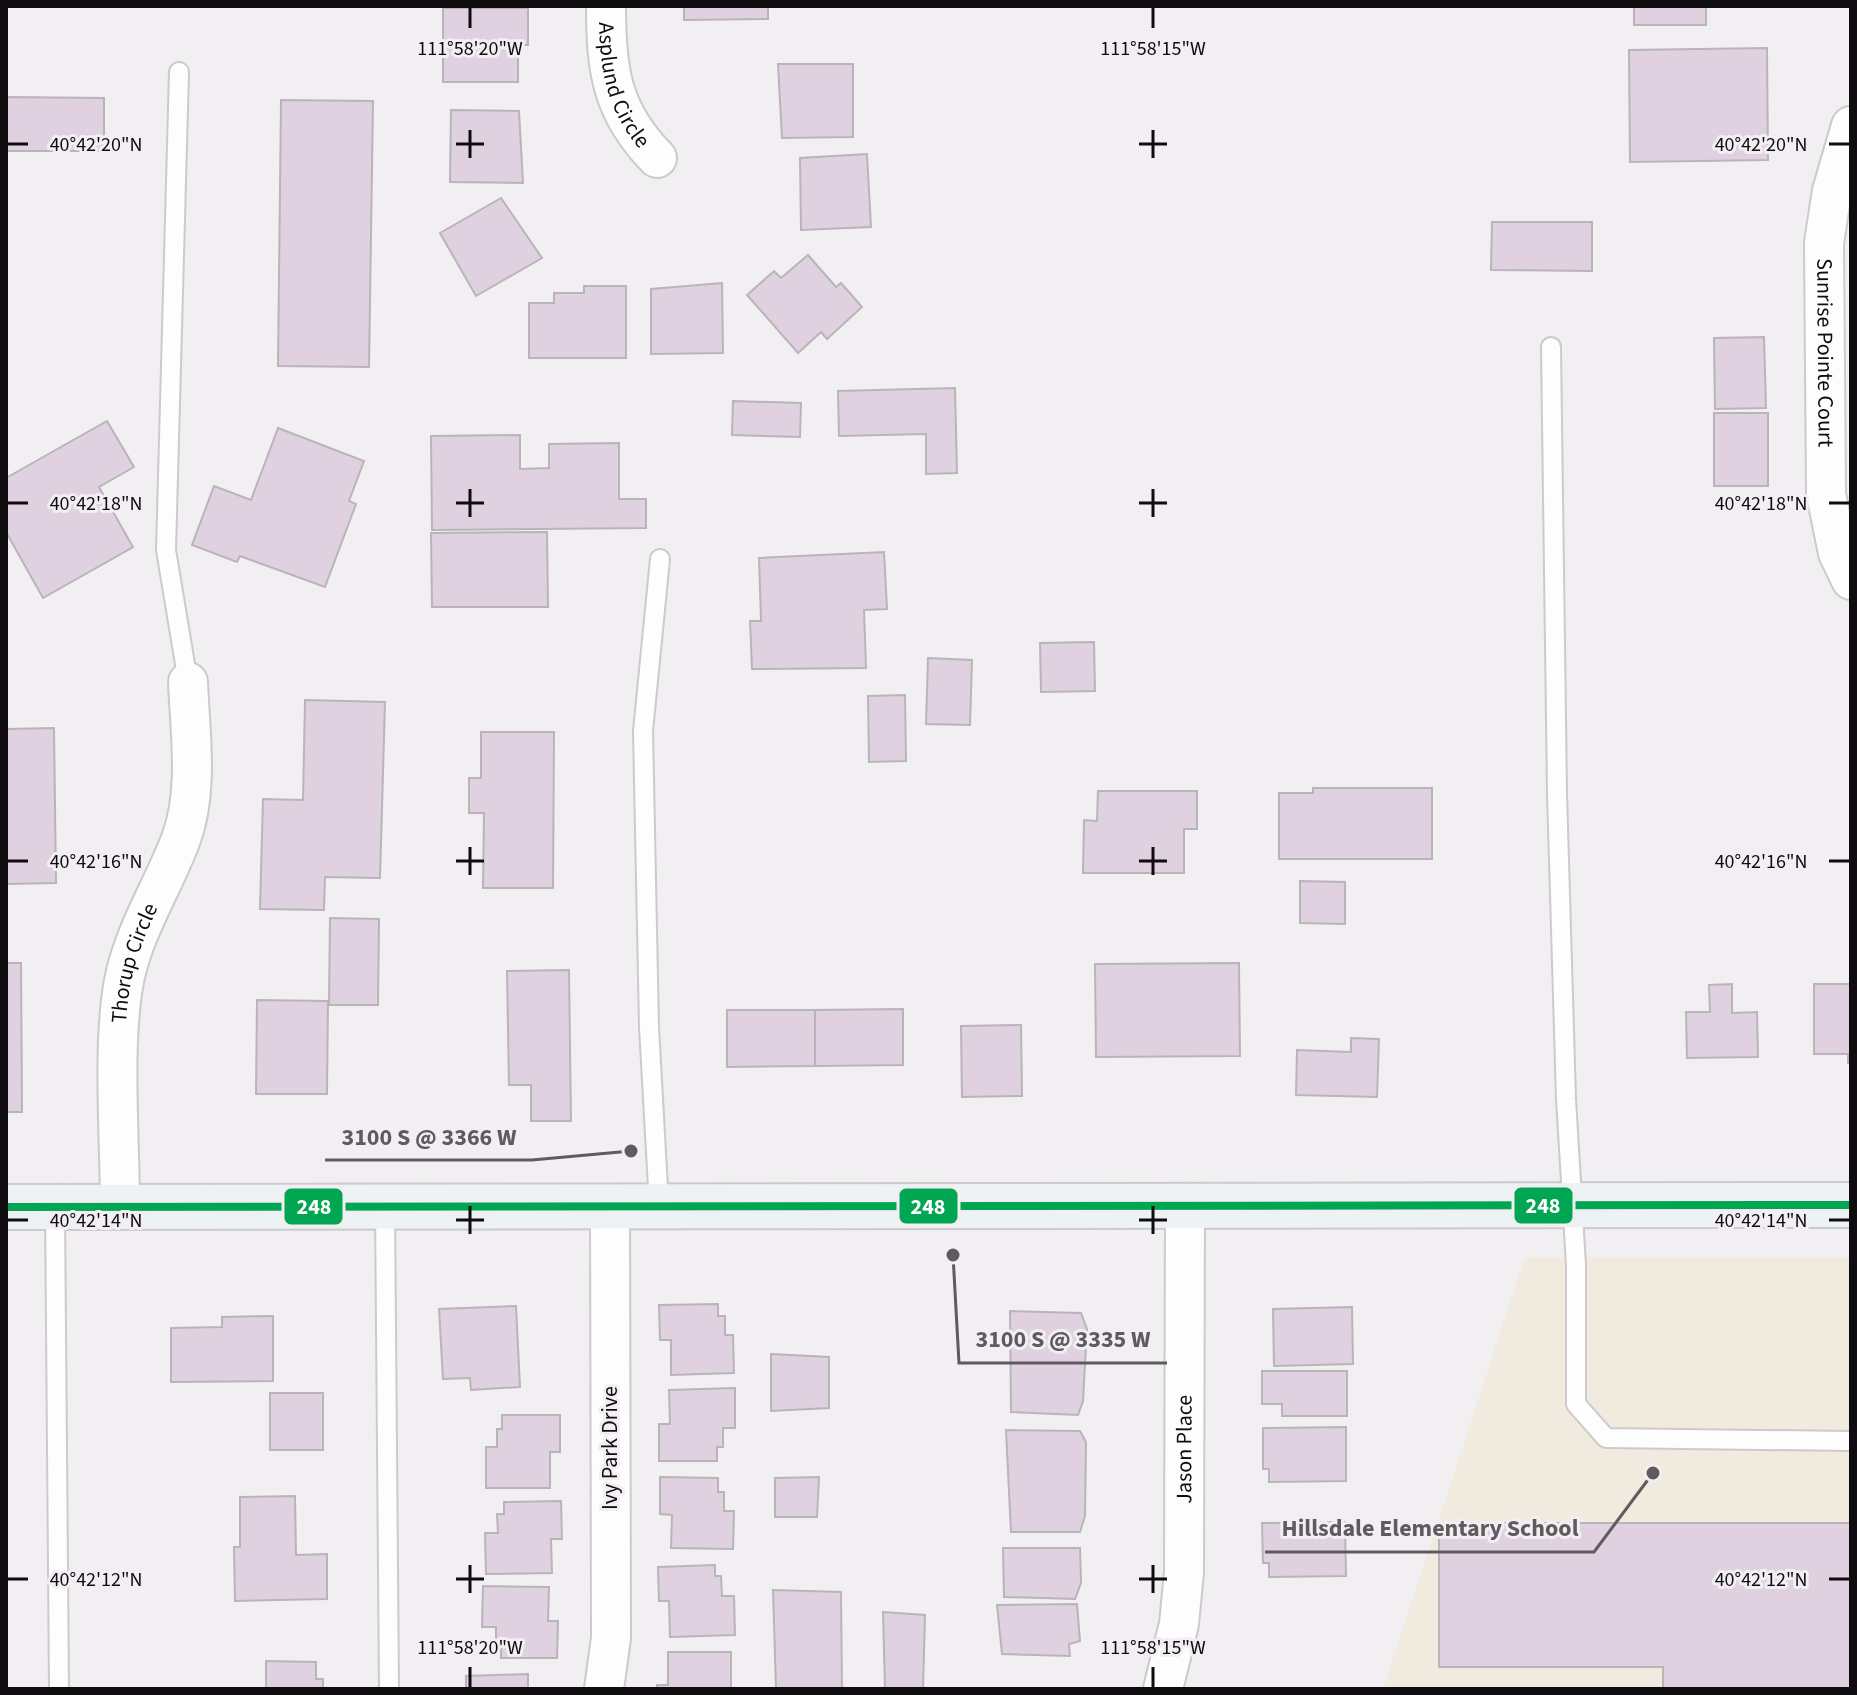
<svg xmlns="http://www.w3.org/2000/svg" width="1857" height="1695" font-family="'Source Sans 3',sans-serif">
<rect width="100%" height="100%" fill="#f2eff2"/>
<path fill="#f1eadf" d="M1525,1257H1851V1689H1383Z"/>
<g fill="#e0d1e0" stroke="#b8b5b8" stroke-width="2">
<path d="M684,6H768V19L684,20Z"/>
<rect x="1634" y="6" width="72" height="19"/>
<path d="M443,8H528V45H518V82H443Z"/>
<path d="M1767,48L1768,160L1630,162L1629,50Z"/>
<path d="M778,64H853V137L782,138Z"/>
<path d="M6,97L104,98V151H6Z"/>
<path d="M281,100L373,101L369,367L278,366Z"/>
<path d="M451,110L519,111L523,183L450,182Z"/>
<path d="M867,154L871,227L801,230L800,158Z"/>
<path d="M501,198L542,258L476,296L440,233Z"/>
<path d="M1492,222H1592V271L1491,270Z"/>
<path d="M808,255L836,287L841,283L862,307L827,339L821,332L798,353L747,295L774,271L781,278Z"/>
<path d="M722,283L723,353L651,354V289Z"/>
<path d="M584,286H626V358H529V303H554V293H584Z"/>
<path d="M1764,337L1766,408L1715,409L1714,338Z"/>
<path d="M955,388L957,473L926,474V434L839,436L838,391Z"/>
<path d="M733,401L801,403L800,437L732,435Z"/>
<rect x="1714" y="413" width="54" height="73"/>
<path d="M107,421L134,467L99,487L133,547L43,598L6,532V478Z"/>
<path d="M278,428L364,461L349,501L356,504L325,587L240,556L237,562L192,545L214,486L251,500Z"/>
<path d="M520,435V469L549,468V444L619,443V499H646V528L432,530L431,436Z"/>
<path d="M547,532L548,607H432L431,533Z"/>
<path d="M884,552L887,609L864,610L866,668L752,669L750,621H761L759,558Z"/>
<path d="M1094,642L1095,691L1041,692L1040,643Z"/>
<path d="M928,658L972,660L970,725L926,724Z"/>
<path d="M905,695L906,761L869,762L868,696Z"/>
<path d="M305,700L385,702L380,878L325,877L324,910L260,909L263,799L303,800Z"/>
<path d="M54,728L56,883L6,884V729Z"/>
<path d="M481,732H554L553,888H483L484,813H469V778H481Z"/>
<path d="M1313,788H1432V859H1279V793H1313Z"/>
<path d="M1098,791H1197V829H1184V873H1083L1084,820L1097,821Z"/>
<path d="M1300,881L1345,882V924L1300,923Z"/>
<path d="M330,918L379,919L378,1005H329Z"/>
<path d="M6,963H21L22,1112H6Z"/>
<path d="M1239,963L1240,1056L1096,1057L1095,964Z"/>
<path d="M569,970L571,1121H531V1085H509L507,971Z"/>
<path d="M1732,984V1013L1757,1012L1758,1057L1687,1058L1686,1012H1710L1709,985Z"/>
<path d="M1814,984H1851V1063H1848V1054H1814Z"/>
<path d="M257,1000L328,1001L327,1094H256Z"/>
<path d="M903,1009V1065L815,1066V1010Z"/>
<path d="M727,1010H815V1066L727,1067Z"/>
<path d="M1021,1025L1022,1096L962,1097L961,1026Z"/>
<path d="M1351,1038L1379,1039L1377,1097L1296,1095L1297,1050L1351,1052Z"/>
<path d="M718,1304V1316H725V1335H733L734,1373L671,1375V1340H660L659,1305Z"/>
<path d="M516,1306L520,1387L471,1390L470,1378L443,1379L439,1309Z"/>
<path d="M1352,1307L1353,1364L1274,1366L1273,1309Z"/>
<path d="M1010,1311L1081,1313L1087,1329L1083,1401L1078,1415L1011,1412Z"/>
<path d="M273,1316V1381L171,1382V1328L222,1327V1317Z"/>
<path d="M771,1354L829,1357V1408L771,1411Z"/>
<path d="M1262,1371H1347V1416H1282V1404H1262Z"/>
<path d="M735,1388V1428H723V1447H717V1461H659V1424H670L669,1390Z"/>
<rect x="270" y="1393" width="53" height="57"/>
<path d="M502,1415H560V1452H550V1488H486V1447H497V1429H502Z"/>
<path d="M1346,1427V1481L1269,1482V1469H1263V1428Z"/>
<path d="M1006,1430L1080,1431L1086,1442L1085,1516L1080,1532H1011Z"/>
<path d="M660,1477L718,1478V1492H724V1511H734L733,1549L671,1548L672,1515L660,1514Z"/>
<path d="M819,1477L817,1517H775V1478Z"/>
<path d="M295,1496L296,1555L327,1554V1599L235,1601L234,1547H240V1497Z"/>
<path d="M561,1501L562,1539H551L552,1573L486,1574L485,1533H498L497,1514H504V1502Z"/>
<path d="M1345,1522L1346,1576L1269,1577V1563H1263L1262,1523Z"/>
<path d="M1439,1523H1851V1689H1663V1667H1439Z"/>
<path d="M1003,1548H1080L1081,1583L1075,1599L1004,1597Z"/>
<path d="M715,1565V1576H721L722,1596H734L735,1635L670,1637L669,1601H659L658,1567Z"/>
<path d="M483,1586L549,1587L548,1621H558L557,1658H501V1645H496V1627H482Z"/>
<path d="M773,1590L841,1592L842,1689H776Z"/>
<path d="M1077,1604L1080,1641L1069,1644L1070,1656L1002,1654L997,1605Z"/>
<path d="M883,1612L925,1615L923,1689H885Z"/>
<path d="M668,1652H731V1689H657V1685H668Z"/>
<path d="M266,1661L316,1662V1679H323V1689H266Z"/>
<path d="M528,1674V1689H466V1676Z"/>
</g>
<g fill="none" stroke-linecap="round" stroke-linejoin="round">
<defs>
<g id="service">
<path d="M179,72L166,550L188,682"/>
<path d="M1551,347L1557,793L1566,1099L1576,1265V1404L1606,1438L1851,1441"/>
<path d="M385,1206L389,1689"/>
<path d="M659,1206L649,1027L643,731L660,559"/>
<path d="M55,1207L59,1689"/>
</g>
<g id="minor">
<path id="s1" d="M606,6C606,69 611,111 657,158"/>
<path id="s2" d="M1851,126L1832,191L1824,243L1826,494L1838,553L1851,580"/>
<path id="s3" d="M120,1207C120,1139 112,1045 124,981C134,930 163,887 181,839C199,790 190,733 188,682"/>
<path d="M604,1689L611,1638L610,1206"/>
<path id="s4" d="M1163,1689L1179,1624L1184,1572L1185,1205"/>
</g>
<path id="secondary" d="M6,1207L1851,1205"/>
</defs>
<use href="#service" stroke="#cccacc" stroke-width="22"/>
<use href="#minor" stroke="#cccacc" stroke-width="42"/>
<use href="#secondary" stroke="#cccacc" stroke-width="48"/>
<use href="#service" stroke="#fdfdfd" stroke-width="18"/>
<use href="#minor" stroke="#fdfdfd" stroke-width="38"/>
<use href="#secondary" stroke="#edf2f4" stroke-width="44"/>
<defs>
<path id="bus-1" d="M6,1207L1851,1205"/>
</defs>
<use href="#bus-1" stroke="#f3eef3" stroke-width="14"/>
<use href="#bus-1" stroke="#00a651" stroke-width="8"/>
</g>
<path fill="none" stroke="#0e0c0e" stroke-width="3" d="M470,8V28M1153,8V28M470,130V158M1153,130V158M8,144H28M456,144H484M1139,144H1167M1829,144H1849M470,489V517M1153,489V517M8,503H28M456,503H484M1139,503H1167M1829,503H1849M470,847V875M1153,847V875M8,861H28M456,861H484M1139,861H1167M1829,861H1849M470,1206V1234M1153,1206V1234M8,1220H28M456,1220H484M1139,1220H1167M1829,1220H1849M470,1565V1593M1153,1565V1593M8,1579H28M456,1579H484M1139,1579H1167M1829,1579H1849M470,1667V1687M1153,1667V1687"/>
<g text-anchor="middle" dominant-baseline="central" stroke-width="6" stroke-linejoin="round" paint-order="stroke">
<g font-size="22" fill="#0e0c0e" stroke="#f3eef3">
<text stroke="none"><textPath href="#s1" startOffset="82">Asplund Circle</textPath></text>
<text stroke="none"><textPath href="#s2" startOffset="230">Sunrise Pointe Court</textPath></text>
<text stroke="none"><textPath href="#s3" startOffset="246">Thorup Circle</textPath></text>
<text transform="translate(610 1448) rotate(-90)">Ivy Park Drive</text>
<text stroke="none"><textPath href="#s4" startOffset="242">Jason Place</textPath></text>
</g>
</g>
<g font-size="20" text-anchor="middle" fill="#0e0c0e" stroke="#f3eef3" stroke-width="6" stroke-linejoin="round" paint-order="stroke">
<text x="470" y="55">111°58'20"W</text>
<text x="1153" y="55">111°58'15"W</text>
<text x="96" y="151">40°42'20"N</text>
<text x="1761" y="151">40°42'20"N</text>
<text x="96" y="510">40°42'18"N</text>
<text x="1761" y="510">40°42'18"N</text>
<text x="96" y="868">40°42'16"N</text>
<text x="1761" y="868">40°42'16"N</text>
<text x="96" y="1227">40°42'14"N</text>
<text x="1761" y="1227">40°42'14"N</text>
<text x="96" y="1586">40°42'12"N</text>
<text x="1761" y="1586">40°42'12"N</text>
<text x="470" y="1654">111°58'20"W</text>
<text x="1153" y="1654">111°58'15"W</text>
</g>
<path fill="none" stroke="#5e5b5e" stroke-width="3" d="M631 1151L532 1160H325M953 1255L959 1363H1167M1653 1473L1594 1552H1265"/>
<g fill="#5e5b5e" stroke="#f3eef3" stroke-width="3">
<circle cx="631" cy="1151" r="8"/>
<circle cx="953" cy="1255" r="8"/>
<circle cx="1653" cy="1473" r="8"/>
</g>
<g font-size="24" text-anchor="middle" font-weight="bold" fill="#5e5b5e" stroke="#f3eef3" stroke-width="6" stroke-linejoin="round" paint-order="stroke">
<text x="429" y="1145">3100 S @ 3366 W</text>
<text x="1063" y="1347">3100 S @ 3335 W</text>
<text x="1430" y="1536">Hillsdale Elementary School</text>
</g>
<g stroke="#f3eef3" stroke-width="3">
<rect x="1513" y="1186" width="61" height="39" rx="8" fill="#00a651"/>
<rect x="898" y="1187" width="61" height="38" rx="8" fill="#00a651"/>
<rect x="283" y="1187" width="61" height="39" rx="8" fill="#00a651"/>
</g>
<g font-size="22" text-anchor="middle" font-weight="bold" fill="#fff">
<text x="1543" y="1213">248</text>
<text x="928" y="1214">248</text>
<text x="314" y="1214">248</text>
</g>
<rect width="1857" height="1695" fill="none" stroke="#0e0c0e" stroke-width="16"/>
</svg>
